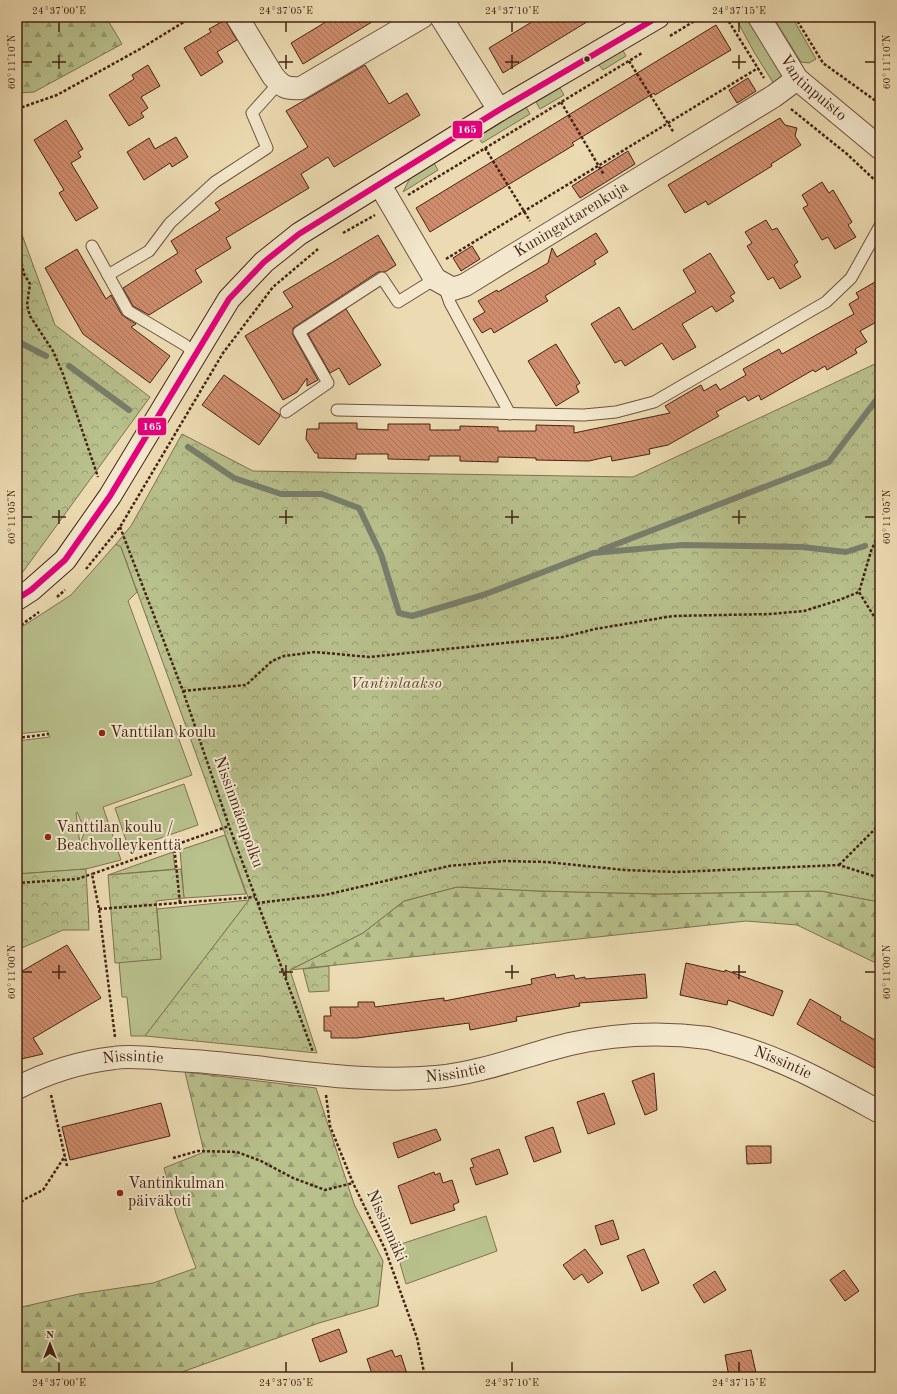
<svg xmlns="http://www.w3.org/2000/svg" width="897" height="1394" font-family="'Old Standard TT',serif">
<defs>
<pattern id="forest-firs" width="22" height="20" patternUnits="userSpaceOnUse"><rect width="22" height="20" fill="#b8c08c"/><path d="M5 1l3.5 6h-7zM16 11l3.5 6h-7z" fill="#979c71"/></pattern>
<pattern id="park-crowns" width="20" height="18" patternUnits="userSpaceOnUse"><rect width="20" height="18" fill="#b8c08c"/><path d="M2 6a3 3 0 1 1 6 0M12 15a3 3 0 1 1 6 0" fill="none" stroke="#979c71"/></pattern>
<pattern id="building-back-hatch" width="6" height="6" patternUnits="userSpaceOnUse"><rect width="6" height="6" fill="#cf8d6d"/><path d="M-1 5l2 2M0 0l6 6M5-1l2 2" fill="none" stroke="#aa7359"/></pattern>
</defs>
<rect width="100%" height="100%" fill="#ecdbb2"/>
<filter id="stains"><feTurbulence type="fractalNoise" baseFrequency=".005" numOctaves="4"/><feColorMatrix values="0 0 0 0 .2 0 0 0 0 .09 0 0 0 0 .02 0 0 0 .5 -.17"/></filter>
<radialGradient id="worn" r=".72"><stop offset=".6" stop-color="#630" stop-opacity="0"/><stop offset="1" stop-color="#630" stop-opacity=".3"/></radialGradient>
<g fill="#b8c08c" stroke="#7f7251" fill-rule="evenodd">
<path d="M735,17H752L783,73L782,81L774,84L754,52Z"/>
<path d="M773,17H792L816,59L809,63L801,62Z"/>
<path d="M622,49L626,56L603,70L598,64Z"/>
<path d="M560,88L564,95L540,109L536,102Z"/>
<path d="M526,107L530,114L482,143L478,137Z"/>
<path d="M434,163L438,170L403,192L410,178Z"/>
<path d="M116,544L121,547L137,592L128,601L192,775L103,807L121,860L86,869L17,874V741L50,737L47,731L17,734V630L71,595ZM77,812L85,831L80,844L76,813Z"/>
<path d="M184,784L198,825L129,849L115,808Z"/>
<path d="M225,835L246,894L184,898L180,850Z"/>
<path d="M173,852L175,869L108,875Z"/>
<path d="M249,900L145,1036H131L127,997H122L119,962L161,959L157,909Z"/>
<path d="M486,1216L497,1251L406,1284L395,1246Z"/>
</g>
<g fill="url(#forest-firs)" stroke="#7f7251">
<path d="M17,17H106L122,44L34,92L17,93Z"/>
<path d="M457,887L538,891L659,894L821,891L880,902V965L797,925L746,921L290,970L363,933L404,901Z"/>
<path d="M185,1072L316,1088L354,1204L383,1261L378,1306L319,1323L168,1377H17V1308L79,1294L153,1283L196,1268L176,1214L164,1168L204,1152Z"/>
</g>
<g fill="url(#park-crowns)" stroke="#7f7251">
<path d="M17,221L55,325L150,397L17,580Z"/>
<path d="M880,360V902L821,891L659,894L538,891L457,887L404,901L363,933L290,970L317,1053L145,1036L249,900L121,547L116,544L131,526L182,434L253,471L633,477L877,363Z"/>
<path d="M86,869L89,930H63L17,950V874Z"/>
<path d="M181,869L184,898L156,901L161,959L115,963L108,875Z"/>
<path d="M329,966V991L309,992L303,969Z"/>
</g>
<g fill="none" stroke-linecap="round" stroke-linejoin="round">
<g stroke="#787f6d" stroke-width="6">
<path d="M17,341L46,356"/>
<path d="M69,366L129,410"/>
<path d="M188,447L234,478L281,494H322L359,508L381,554L399,613L412,616L483,595L593,553L683,545L802,547L846,552L865,546"/>
<path d="M601,550L829,462L880,395"/>
</g>
</g>
<g fill="url(#building-back-hatch)" stroke="#462316">
<path d="M334,17H380L303,64L291,43Z"/>
<path d="M540,17H595L503,73L489,48Z"/>
<path d="M225,20L237,40L217,52L223,62L201,76L184,48L211,32L209,29Z"/>
<path d="M716,25L731,50L655,95L654,93L572,143L574,145L430,232L416,208Z"/>
<path d="M148,65L160,86L141,97L148,108L141,113L144,117L129,126L109,95L134,79L132,75Z"/>
<path d="M365,65L389,104L407,93L420,115L334,167L328,157L301,174L309,188L226,238L231,248L195,270L202,282L149,315L133,306L123,288L178,253L171,241L220,210L215,203L308,147L286,111Z"/>
<path d="M748,78L756,91L737,103L729,90Z"/>
<path d="M780,118L785,125L797,128L795,136L801,145L771,164L772,166L708,205L706,201L685,213L668,185Z"/>
<path d="M66,120L83,149L78,152L81,157L71,163L98,208L76,221L59,193L64,190L34,140Z"/>
<path d="M176,137L188,157L172,167L170,163L144,180L127,152L149,138L155,149Z"/>
<path d="M628,151L635,164L580,198L572,186Z"/>
<path d="M822,182L829,193L833,190L852,222L848,225L856,237L835,249L828,237L822,240L803,208L808,205L802,195Z"/>
<path d="M766,220L772,230L777,228L798,262L794,265L801,277L780,289L773,277L768,280L747,246L752,243L745,232Z"/>
<path d="M596,233L608,252L594,261L596,264L545,296L548,301L494,333L491,328L482,333L473,319L485,312L478,301L497,290L498,292L548,263L552,248L557,257Z"/>
<path d="M378,235L396,265L385,272H378L293,328V335L318,380L307,386V378L297,392L283,400L245,336L293,307L283,292Z"/>
<path d="M472,246L480,259L461,271L453,258Z"/>
<path d="M77,249L106,299L111,295L122,315L136,324L131,327L170,356L150,383L83,334L45,268Z"/>
<path d="M710,253L735,293L730,296L734,301L716,312L712,306L682,324L696,347L673,360L662,343L625,366L621,360L615,363L591,324L619,307L633,330L696,292L683,270Z"/>
<path d="M880,279V320L860,331L867,342L855,349L857,353L827,370L825,366L815,372L813,370L761,400L759,395L748,401L745,396L716,412L719,416L668,445L649,449L650,454L612,461L611,456L589,461L536,460V458L498,457V462L460,461V456H429V460L388,459V454H356V459L318,458V453H315L306,439L307,429H319V423H357V429L388,430V424H430V430H460V426L498,427V431H536V425L574,426V433L670,413L665,406L701,385L704,391L716,384L720,390L746,375L743,369L779,349L782,354L854,314L849,304L859,298L856,293Z"/>
<path d="M346,309L381,365L349,385L339,368L330,373L308,334Z"/>
<path d="M556,344L580,383L576,386L579,392L556,406L528,361Z"/>
<path d="M224,375L279,414L280,416L259,445L202,405Z"/>
<path d="M67,945L101,998L33,1038L43,1054L17,1060V974Z"/>
<path d="M686,963L725,972V970L783,991L773,1016L728,1000L727,1005L680,995Z"/>
<path d="M555,974L556,978L574,975L575,979L585,977V979L645,974L647,998L579,1003L580,1006L516,1017L517,1021L470,1030L469,1023L357,1038H331V1031H324V1016H331L330,1007H358V1002H374L375,1007L444,998V1001L532,984L531,979Z"/>
<path d="M810,999L841,1017L840,1020L880,1043V1071L797,1024Z"/>
<path d="M654,1073L657,1110L645,1115L632,1081Z"/>
<path d="M604,1093L615,1124L588,1134L577,1102Z"/>
<path d="M161,1103L170,1136L70,1160L62,1127Z"/>
<path d="M553,1127L561,1152L534,1162L525,1137Z"/>
<path d="M436,1129L441,1140L398,1158L393,1143Z"/>
<path d="M746,1146H771V1163L747,1164Z"/>
<path d="M499,1149L508,1174L476,1185L470,1168L474,1167L471,1159Z"/>
<path d="M434,1172L435,1175L440,1173L443,1183L452,1180L459,1202L453,1205L455,1210L411,1224L398,1186Z"/>
<path d="M613,1220L619,1239L601,1245L595,1226Z"/>
<path d="M585,1249L603,1273L588,1283L582,1274L574,1280L563,1265Z"/>
<path d="M644,1249L659,1283L642,1291L627,1256Z"/>
<path d="M844,1270L859,1291L845,1301L830,1280Z"/>
<path d="M715,1271L726,1290L704,1303L693,1285Z"/>
<path d="M339,1329L347,1352L320,1362L312,1339Z"/>
<path d="M392,1350L395,1357L401,1355L408,1377H373L367,1359Z"/>
<path d="M751,1350L756,1373L750,1375V1377H729L725,1355Z"/>
</g>
<g fill="none" stroke-linecap="round" stroke-linejoin="round">
<defs>
<g id="lane">
<path d="M92,246L128,311L185,345L195,354"/>
<path d="M108,275L149,251L170,223L215,182L267,148L252,113L279,83"/>
<path d="M444,286L450,303L510,414"/>
<path d="M337,410L584,415L616,412L654,402L826,302L851,278L880,226"/>
<path d="M286,412L328,383L299,332L382,278L398,302L435,279"/>
</g>
<g id="street">
<path d="M237,17L273,76C282,87 286,89 301,88L422,17"/>
<path d="M441,17L499,110"/>
<path id="s1" d="M759,17L797,79L880,148"/>
<path id="s2" d="M380,185L435,279L453,289L465,285L774,96L797,79"/>
<path id="s3" d="M17,1088C48,1072 80,1062 114,1058C134,1055 157,1059 177,1060C263,1064 349,1085 436,1077C482,1073 525,1055 570,1044C615,1034 663,1032 708,1038C717,1040 725,1043 734,1045C786,1060 832,1086 880,1112"/>
</g>
<path id="secondary" d="M17,599L31,590L65,560L110,496L229,299L264,262L299,234L499,110L658,17"/>
</defs>
<use href="#lane" stroke="#70513d" stroke-width="13"/>
<use href="#street" stroke="#70513d" stroke-width="24"/>
<use href="#secondary" stroke="#462316" stroke-width="24"/>
<g stroke="#462316" stroke-width="2.5" stroke-dasharray="3 2" stroke-linecap="butt">
<path d="M726,17L764,78"/>
<path d="M795,17L823,63L880,104"/>
<path d="M670,36L701,17"/>
<path d="M629,61L674,133"/>
<path d="M561,102L604,175"/>
<path d="M17,109L57,95L140,49L192,17"/>
<path d="M791,109L847,154L880,185"/>
<path d="M485,148L530,221"/>
<path d="M408,195L642,53"/>
<path d="M343,233L375,215"/>
<path d="M17,244L24,274L30,284L27,305L30,316L53,351L63,374L98,477"/>
<path d="M446,259L758,68"/>
<path d="M120,527L183,691L229,826L313,1052"/>
<path d="M880,531L871,551L859,592L875,618L880,622"/>
<path d="M86,569L120,527L223,353L273,287L318,249"/>
<path d="M57,597L65,590"/>
<path d="M17,628L39,612"/>
<path d="M183,691L246,685L272,661L284,656L315,652L369,657L563,637L595,629L673,616L770,614L804,611L839,600L859,592"/>
<path d="M17,738L49,734"/>
<path d="M174,845L180,903"/>
<path d="M839,865L880,824"/>
<path d="M17,883L77,879L92,874"/>
<path d="M257,903L325,895L449,866L503,861L547,862L624,870L677,872L839,865L880,878"/>
<path d="M99,909L255,897"/>
<path d="M115,1037L99,909L92,874L229,826"/>
<path d="M51,1095L67,1166"/>
<path d="M326,1095L330,1126L353,1183L385,1249L417,1338L425,1377"/>
<path d="M173,1158L198,1151L237,1152L261,1161L293,1178L325,1190L353,1183"/>
<path d="M17,1205L25,1199L43,1190L65,1156"/>
</g>
<use href="#lane" stroke="#f3e8cd" stroke-width="11"/>
<use href="#street" stroke="#f3e8cd" stroke-width="22"/>
<use href="#secondary" stroke="#f3e8cd" stroke-width="22"/>
<defs>
<path id="bus-1" d="M17,599L31,590L65,560L110,496L229,299L264,262L299,234L499,110L658,17"/>
</defs>
<use href="#bus-1" stroke="#f3e8cd" stroke-width="9"/>
<use href="#bus-1" stroke="#e5007d" stroke-width="6"/>
</g>
<path fill="none" stroke="#462316" stroke-width="1.5" d="M59,22V32M286,22V32M512,22V32M739,22V32M59,55V69M286,55V69M512,55V69M739,55V69M22,62H32M52,62H66M279,62H293M505,62H519M732,62H746M865,62H875M59,510V524M286,510V524M512,510V524M739,510V524M22,517H32M52,517H66M279,517H293M505,517H519M732,517H746M865,517H875M59,965V979M286,965V979M512,965V979M739,965V979M22,972H32M52,972H66M279,972H293M505,972H519M732,972H746M865,972H875M59,1362V1372M286,1362V1372M512,1362V1372M739,1362V1372"/>
<circle fill="#462316" stroke="#f3e8cd" stroke-width="1.5" cx="587" cy="59" r="3.5"/>
<g fill="#8f2418" stroke="#f3e8cd" stroke-width="1.5">
<circle cx="102" cy="733" r="4"/>
<circle cx="48" cy="837" r="4"/>
<circle cx="120" cy="1193" r="4"/>
</g>
<g text-anchor="middle" dominant-baseline="central" stroke-width="4" stroke-linejoin="round" paint-order="stroke">
<g font-size="16" fill="#462316" stroke="#f3e8cd">
<text stroke="none"><textPath href="#s1" startOffset="90">Vantinpuisto</textPath></text>
<text stroke="none"><textPath href="#s2" startOffset="267">Kuningattarenkuja</textPath></text>
<text transform="translate(238 812) rotate(70)">Nissinmäenpolku</text>
<text stroke="none"><textPath href="#s3" startOffset="121">Nissintie</textPath></text>
<text stroke="none"><textPath href="#s3" startOffset="781">Nissintie</textPath></text>
<text stroke="none"><textPath href="#s3" startOffset="445">Nissintie</textPath></text>
<text transform="translate(386 1226) rotate(66)">Nissinmäki</text>
</g>
<g font-size="16" font-style="italic" fill="#624a34" stroke="#f3e8cd">
<text x="396" y="684">Vantinlaakso</text>
</g>
<g font-size="16" fill="#462316" stroke="#f3e8cd" text-anchor="start">
<text x="110" y="733">Vanttilan koulu</text>
<text x="56" y="828">Vanttilan koulu /<tspan x="56" dy="18">Beachvolleykenttä</tspan></text>
<text x="128" y="1184">Vantinkulman<tspan x="128" dy="18">päiväkoti</tspan></text>
</g>
</g>
<g stroke="#f3e8cd" stroke-width="1.5">
<rect x="452" y="120" width="31" height="19" rx="4" fill="#e5007d"/>
<rect x="137" y="417" width="30" height="19" rx="4" fill="#e5007d"/>
</g>
<g font-size="11" text-anchor="middle" font-weight="bold" fill="#fff">
<text x="467" y="133">165</text>
<text x="152" y="430">165</text>
</g>
<rect width="897" height="1394" fill="none" stroke="#ecdbb2" stroke-width="44"/>
<g transform="translate(50 1344)" stroke="#f3e8cd" stroke-width="3" paint-order="stroke">
<path d="M0-3L7 15L0 10L-7 15Z" fill="#462316"/>
<text y="-6" font-size="11" font-weight="bold" text-anchor="middle" fill="#462316">N</text>
</g>
<rect x="22" y="22" width="853" height="1350" fill="none" stroke="#462316" stroke-width="1.5"/>
<g font-size="10" text-anchor="middle" fill="#462316">
<text x="59" y="14">24°37'00"E</text>
<text x="286" y="14">24°37'05"E</text>
<text x="512" y="14">24°37'10"E</text>
<text x="739" y="14">24°37'15"E</text>
<text transform="translate(11 62) rotate(-90)" y="4">60°11'10"N</text>
<text transform="translate(886 62) rotate(-90)" y="4">60°11'10"N</text>
<text transform="translate(11 517) rotate(-90)" y="4">60°11'05"N</text>
<text transform="translate(886 517) rotate(-90)" y="4">60°11'05"N</text>
<text transform="translate(11 972) rotate(-90)" y="4">60°11'00"N</text>
<text transform="translate(886 972) rotate(-90)" y="4">60°11'00"N</text>
<text x="59" y="1386">24°37'00"E</text>
<text x="286" y="1386">24°37'05"E</text>
<text x="512" y="1386">24°37'10"E</text>
<text x="739" y="1386">24°37'15"E</text>
</g>
<rect width="100%" height="100%" filter="url(#stains)"/>
<rect width="100%" height="100%" fill="url(#worn)"/>
</svg>
